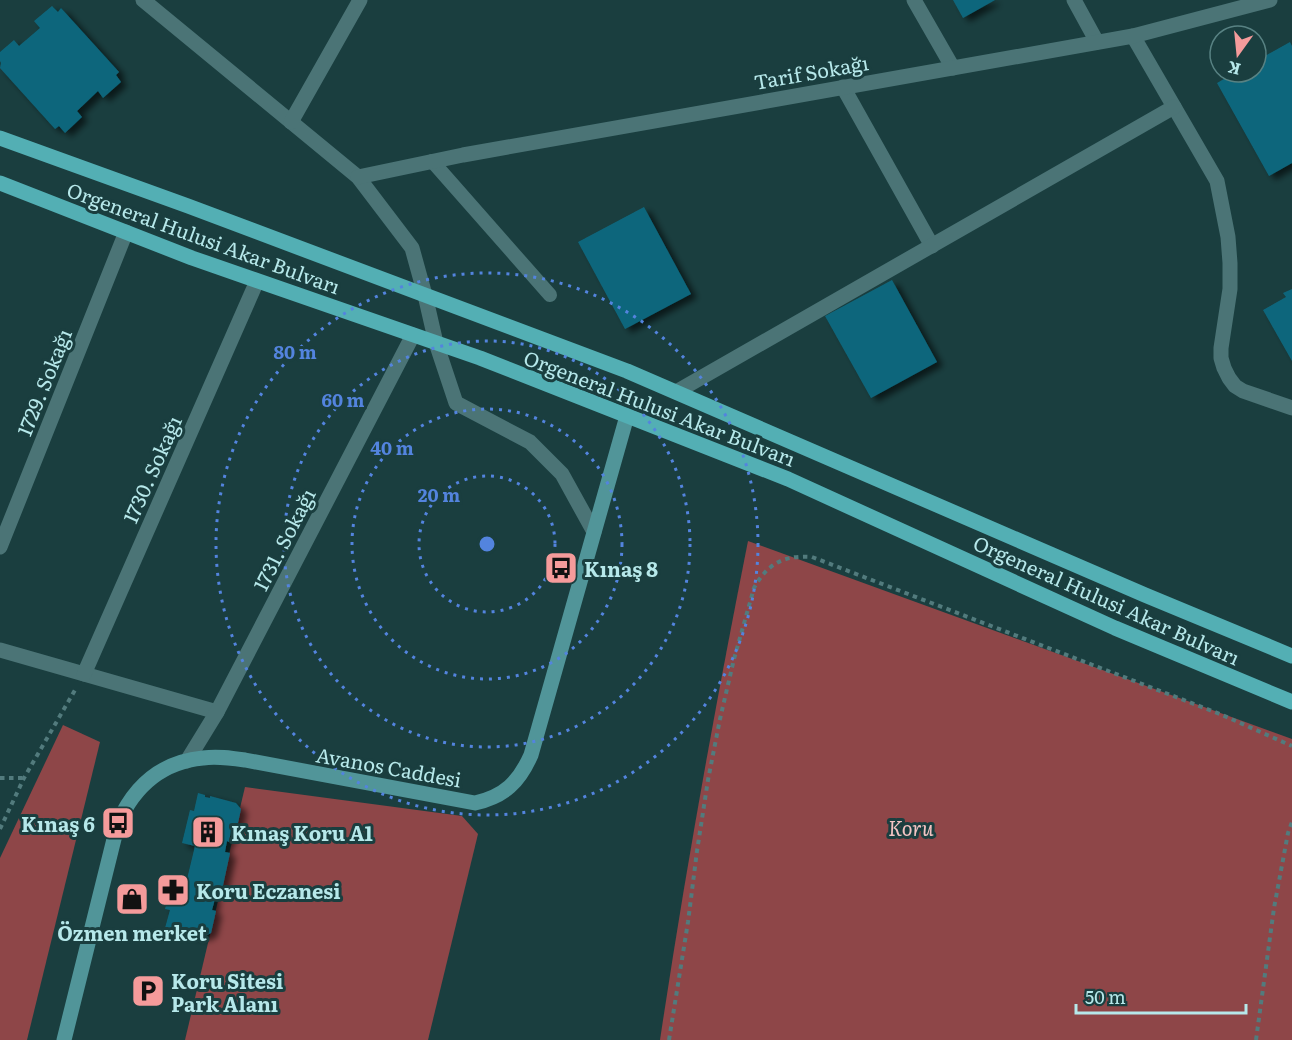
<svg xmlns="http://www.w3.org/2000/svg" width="1292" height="1040" font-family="Literata,serif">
<defs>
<filter id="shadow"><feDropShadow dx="6" dy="4" stdDeviation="3" flood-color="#0009"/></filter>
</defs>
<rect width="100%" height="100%" fill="#1a3e3f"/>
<g fill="#8e4648">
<path d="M748,541L1292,739V1040H660C685,873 715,707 748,541Z"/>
<path d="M63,725L100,742L27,1040H0V858Z"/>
<path d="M245,787L462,816L478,834L428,1040H185Z"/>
</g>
<g fill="#0e667c" filter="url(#shadow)">
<path d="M953,0H995L963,18Z"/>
<path d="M52,6L58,12L61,8L119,72L116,75L121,82L103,98L98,91L77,111L82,117L65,133L59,126L55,129L0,68L1,63L0,61V52L14,40L19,46L40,28L34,21Z"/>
<path d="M1290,42L1292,46V163L1269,176L1217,83L1236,72H1256V61Z"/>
<path d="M644,207L691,294L625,329L578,242Z"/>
<path d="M892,280L937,362L871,398L825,316Z"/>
<path d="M1292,289V361L1263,310L1286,297L1283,293Z"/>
<path d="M198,793L205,795V797L210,798V796L236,803L241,809L236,832L231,831L229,842L227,841L225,852L230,853L222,890L216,888L213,899H215L212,910L216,911L211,933L203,937L177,931V929L172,928V930L165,928L170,910L165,909L174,876L187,879L195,846L182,843L190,810L194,811Z"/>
</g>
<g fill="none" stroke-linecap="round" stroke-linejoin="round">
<g stroke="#527b7d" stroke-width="4" stroke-dasharray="4.5 4.5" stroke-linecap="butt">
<path d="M0,778H24"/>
<path d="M0,829L24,778L75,690"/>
<path d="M669,1040L688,922L697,851L708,780L720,719L734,659L754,588C768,563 784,555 812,557L1220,714L1292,746"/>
<path d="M1256,1040L1274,908L1288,833L1292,822"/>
</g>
<path stroke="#4b7476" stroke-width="14" d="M432,161L550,295"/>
<g stroke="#4b7476" stroke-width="15">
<path d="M143,0L358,177L412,248L425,295L436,343L456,403L530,442L562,474L594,532"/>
<path d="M914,0L953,68"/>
<path d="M1074,0L1097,42"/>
<path d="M1133,36L1217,181L1228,237L1230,263V289L1221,348V358L1224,368L1229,378L1235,386L1243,391L1292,408"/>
<path d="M843,87L932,246"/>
<path d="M291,122L360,0"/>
<path d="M358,177L463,155L1133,36L1270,0"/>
<path d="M676,392L1174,107"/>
<path d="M0,547L126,232"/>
<path d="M0,650L217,712"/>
<path d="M84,674L257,281"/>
<path d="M187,761L217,712L413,335"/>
</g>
<path stroke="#519599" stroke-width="15" d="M64,1040L118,823C134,787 161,762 203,758C217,756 231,758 245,760L475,803C505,796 519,782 531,755L627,416"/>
<g stroke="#53afb4" stroke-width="15">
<path d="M0,138L188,206L627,371L1145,595L1292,656"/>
<path d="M0,183L192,258L480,358L788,479L1115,628L1292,702"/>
</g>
</g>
<g fill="none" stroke="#5384de" stroke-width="3" stroke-dasharray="3 6">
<circle cx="487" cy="544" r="68"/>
<circle cx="487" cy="544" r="135"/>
<circle cx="487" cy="544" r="203"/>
<circle cx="487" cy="544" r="271"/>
</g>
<defs>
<symbol id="bus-square" viewBox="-11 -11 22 22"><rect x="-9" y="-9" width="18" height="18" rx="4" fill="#f59b9b" stroke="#1a3e3f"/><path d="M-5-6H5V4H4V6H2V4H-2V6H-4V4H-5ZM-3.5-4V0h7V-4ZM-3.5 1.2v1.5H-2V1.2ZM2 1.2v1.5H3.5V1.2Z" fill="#111"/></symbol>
<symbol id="building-square" viewBox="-11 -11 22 22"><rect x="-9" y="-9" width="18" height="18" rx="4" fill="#f59b9b" stroke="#1a3e3f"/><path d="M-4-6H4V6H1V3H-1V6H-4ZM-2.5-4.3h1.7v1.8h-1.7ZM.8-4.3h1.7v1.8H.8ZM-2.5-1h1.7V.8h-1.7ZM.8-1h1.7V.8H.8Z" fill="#111"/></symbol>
<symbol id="pharmacy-square" viewBox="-11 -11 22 22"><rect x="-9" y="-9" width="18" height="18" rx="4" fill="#f59b9b" stroke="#1a3e3f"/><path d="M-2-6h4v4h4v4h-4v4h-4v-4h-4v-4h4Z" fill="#111"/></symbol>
<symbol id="shop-square" viewBox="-11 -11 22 22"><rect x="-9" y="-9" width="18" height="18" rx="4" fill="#f59b9b" stroke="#1a3e3f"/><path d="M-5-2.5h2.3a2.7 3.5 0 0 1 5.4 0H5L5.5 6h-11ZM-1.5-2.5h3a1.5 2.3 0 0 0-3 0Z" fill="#111"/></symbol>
<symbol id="parking-square" viewBox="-11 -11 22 22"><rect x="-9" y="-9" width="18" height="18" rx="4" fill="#f59b9b" stroke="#1a3e3f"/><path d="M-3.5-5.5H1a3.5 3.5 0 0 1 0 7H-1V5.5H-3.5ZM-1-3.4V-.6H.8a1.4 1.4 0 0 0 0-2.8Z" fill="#111"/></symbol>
</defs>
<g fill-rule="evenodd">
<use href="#bus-square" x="542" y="549" width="38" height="38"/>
<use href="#bus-square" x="99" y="804" width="38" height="38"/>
<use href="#building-square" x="189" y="813" width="38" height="38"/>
<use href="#pharmacy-square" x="154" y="871" width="38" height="38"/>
<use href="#shop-square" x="113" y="880" width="38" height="38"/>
<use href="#parking-square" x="129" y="972" width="38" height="38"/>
</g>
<g text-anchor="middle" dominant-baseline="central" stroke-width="6" stroke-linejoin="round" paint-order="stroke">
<g font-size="20" fill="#b6e8ea" stroke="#1a3e3f">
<text transform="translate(811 71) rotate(-10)">Tarif Sokağı</text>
<text transform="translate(204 237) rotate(20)">Orgeneral Hulusi Akar Bulvarı</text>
<text transform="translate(43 382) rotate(-68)">1729. Sokağı</text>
<text transform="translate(660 407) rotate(21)">Orgeneral Hulusi Akar Bulvarı</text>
<text transform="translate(151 469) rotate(-66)">1730. Sokağı</text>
<text transform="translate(283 539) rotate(-63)">1731. Sokağı</text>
<text transform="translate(1107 599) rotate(24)">Orgeneral Hulusi Akar Bulvarı</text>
<text transform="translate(389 766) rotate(10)">Avanos Caddesi</text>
</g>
<g font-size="20" font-weight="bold" fill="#b6e8ea" stroke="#1a3e3f" text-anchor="start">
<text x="584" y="568">Kınaş 8</text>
<text x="95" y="823" text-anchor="end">Kınaş 6</text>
<text x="231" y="832">Kınaş Koru A1</text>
<text x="196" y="890">Koru Eczanesi</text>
<text x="132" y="932" text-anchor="middle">Özmen merket</text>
<text x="171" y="980">Koru Sitesi<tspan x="171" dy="23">Park Alanı</tspan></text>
</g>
<g font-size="20" font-style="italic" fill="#f3c4c3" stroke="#1a3e3f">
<text x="911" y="827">Koru</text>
</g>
</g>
<circle cx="487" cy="544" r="9" fill="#5384de" stroke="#1a3e3f" stroke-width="3"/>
<g font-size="18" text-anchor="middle" font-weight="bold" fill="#5384de" stroke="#1a3e3f" stroke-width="6" stroke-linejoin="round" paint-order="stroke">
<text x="295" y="359">80 m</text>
<text x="343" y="407">60 m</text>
<text x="392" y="455">40 m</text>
<text x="439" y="502">20 m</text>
</g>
<g transform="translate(1238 54) rotate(195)"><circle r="28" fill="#1a3e3f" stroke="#588283" stroke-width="1.5"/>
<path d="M0-4.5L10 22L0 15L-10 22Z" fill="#f59b9b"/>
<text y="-9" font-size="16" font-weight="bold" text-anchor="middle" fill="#b6e8ea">K</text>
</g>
<path d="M1076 1004v9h170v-9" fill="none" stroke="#b6e8ea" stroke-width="3"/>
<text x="1085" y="1004" font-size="18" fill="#b6e8ea" stroke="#1a3e3f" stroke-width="4.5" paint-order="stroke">50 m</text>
</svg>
